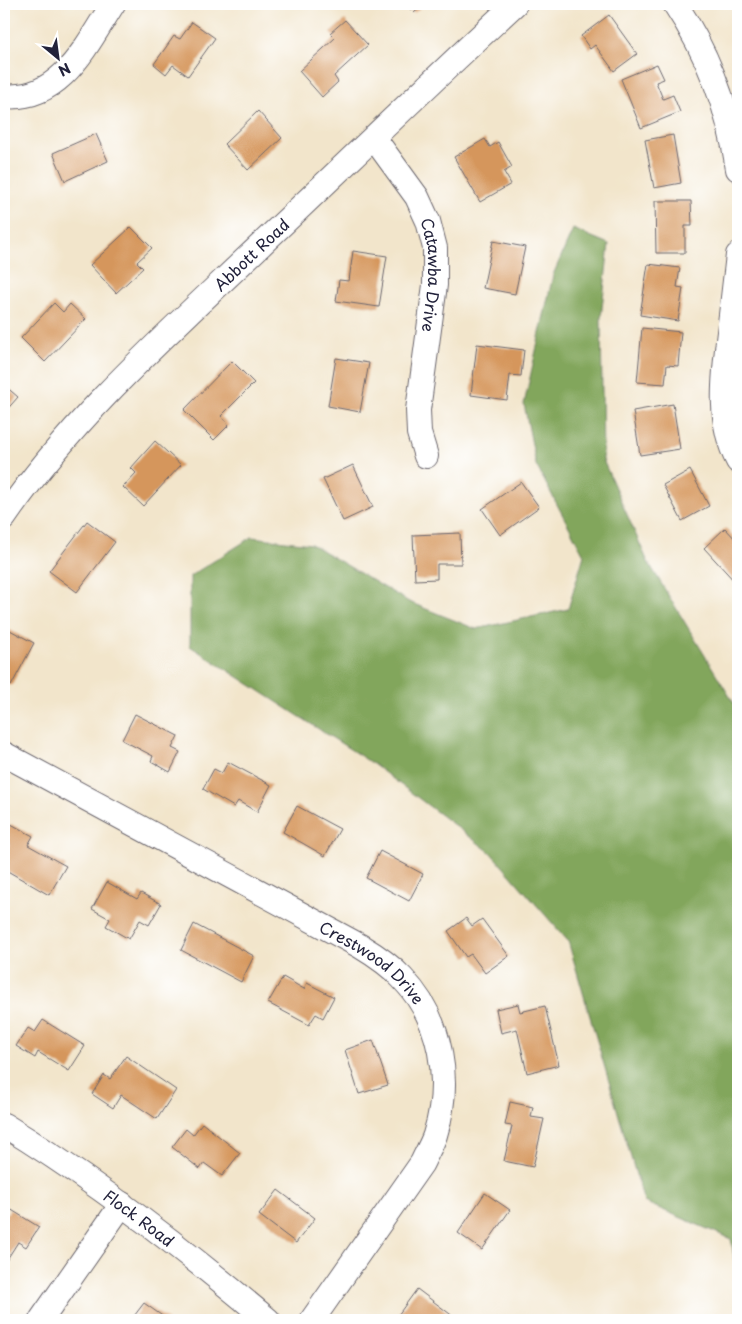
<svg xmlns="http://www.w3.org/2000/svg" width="742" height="1324" font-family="'Playpen Sans',sans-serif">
<rect width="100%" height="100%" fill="#fff"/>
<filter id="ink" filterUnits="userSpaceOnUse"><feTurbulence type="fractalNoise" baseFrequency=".02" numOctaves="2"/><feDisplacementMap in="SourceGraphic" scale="10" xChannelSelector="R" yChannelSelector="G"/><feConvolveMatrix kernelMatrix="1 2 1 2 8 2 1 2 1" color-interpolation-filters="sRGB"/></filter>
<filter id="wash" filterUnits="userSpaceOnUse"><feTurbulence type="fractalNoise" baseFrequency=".0096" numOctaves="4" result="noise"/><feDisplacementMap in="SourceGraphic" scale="20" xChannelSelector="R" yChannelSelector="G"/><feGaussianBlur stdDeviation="1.12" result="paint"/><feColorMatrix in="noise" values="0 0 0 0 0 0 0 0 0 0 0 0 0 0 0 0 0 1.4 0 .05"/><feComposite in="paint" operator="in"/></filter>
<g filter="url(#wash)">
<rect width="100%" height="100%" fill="#f2e5cb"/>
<path fill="#82a65c" stroke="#52644c" d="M573,229L609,244L601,318L603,460L647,560L738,710V1282L731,1239L644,1202L568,941L490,852L373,764L190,646V576L252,537L311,544L409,602L476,629L568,609L584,555L536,465L524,404L553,275Z"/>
<g id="blocks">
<g fill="#d5965c">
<path d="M405,4H424L414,13Z"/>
<path d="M609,15L637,54L614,71L595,45L590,49L581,36Z"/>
<path d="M345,20L368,45L334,76L338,82L322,97L299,71L335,38L330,33Z"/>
<path d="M192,22L215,38L188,76L173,65L166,74L154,64L174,36L180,39Z"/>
<path d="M657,64L664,79L656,82L663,99L673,95L680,112L641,128L621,79Z"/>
<path d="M258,111L282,138L248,170L224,144Z"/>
<path d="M96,134L108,161L65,181L53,153Z"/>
<path d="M673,135L681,183L654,188L645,140Z"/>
<path d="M485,139L490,147L498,142L512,167L504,172L511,184L480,202L454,157Z"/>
<path d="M655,201H691L692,226H685V253H656Z"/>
<path d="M131,227L152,248L137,262L143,268L116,293L90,265Z"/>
<path d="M493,241L525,247L515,294L483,288Z"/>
<path d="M353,251L387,256L379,307L336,301L339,280L349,281Z"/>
<path d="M648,264L680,268L677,287L683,288L678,321L640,315Z"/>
<path d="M54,303L63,312L70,304L86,319L45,362L21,338Z"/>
<path d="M642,328L681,332L678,366L667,365L665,384L637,382Z"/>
<path d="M477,344L524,350L521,376L510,375L507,400L471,395Z"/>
<path d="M336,358L369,363L360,412L328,406Z"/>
<path d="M232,361L254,383L221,416L229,425L214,440L184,410Z"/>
<path d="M4,385L18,397L4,413Z"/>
<path d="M673,404L680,449L640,455L633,411Z"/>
<path d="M155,441L181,465L143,506L123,487L136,473L131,468Z"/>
<path d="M353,465L373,507L343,521L323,479Z"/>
<path d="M690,470L709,506L682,521L663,485Z"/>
<path d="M521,482L539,507L500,535L482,509Z"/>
<path d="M87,521L115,542L77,592L49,571Z"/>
<path d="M725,528L738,542V582L737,584L704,548Z"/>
<path d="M460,533L461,564H437V579L415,580L413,535Z"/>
<path d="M8,629L34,643L11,686L4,682V637Z"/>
<path d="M135,714L178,736L172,748L180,752L170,772L151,761L153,756L122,740Z"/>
<path d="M228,762L271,785L257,812L238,801L234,807L203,789L214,769L222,773Z"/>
<path d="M297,806L340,829L325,856L283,832Z"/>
<path d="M11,824L33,836L28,845L66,866L49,895L4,869V854L10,843L4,840V838Z"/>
<path d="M380,851L423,874L409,901L366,878Z"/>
<path d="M107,882L137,899L141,893L161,904L149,925L140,920L129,939L106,926L110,919L92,909Z"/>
<path d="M466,918L472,926L482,919L509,956L485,973L471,954L466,957L448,931Z"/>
<path d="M194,924L254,956L241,982L181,950Z"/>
<path d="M283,977L304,989L307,983L334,997L323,1018L316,1014L309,1025L268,1003Z"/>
<path d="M518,1004L520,1012L545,1006L559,1065L527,1073L517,1029L501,1033L496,1009Z"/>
<path d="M43,1020L85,1046L69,1071L38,1052L35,1058L16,1046L28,1028L35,1032Z"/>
<path d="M373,1040L388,1085L359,1094L345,1050Z"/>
<path d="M126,1056L176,1090L157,1119L121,1095L113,1108L92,1094L104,1075L110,1079Z"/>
<path d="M510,1102L533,1107L531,1117L544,1119L533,1167L504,1161L512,1126L505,1125Z"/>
<path d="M202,1123L240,1153L222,1176L204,1163L200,1169L172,1147L186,1129L193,1135Z"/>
<path d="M278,1190L315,1218L296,1243L259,1215Z"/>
<path d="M485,1193L510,1210L482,1250L458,1233Z"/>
<path d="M10,1209L39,1227L26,1247L18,1242L4,1264V1213L6,1215Z"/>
<path d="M417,1289L458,1320H405L398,1315Z"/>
<path d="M144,1303L168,1320H131Z"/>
</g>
</g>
</g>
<g filter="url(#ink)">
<use href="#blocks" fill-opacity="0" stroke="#6b666d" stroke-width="1"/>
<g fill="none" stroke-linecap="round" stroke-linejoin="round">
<defs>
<g id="minor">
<path d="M675,4C709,55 729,109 738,169"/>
<path d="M4,96C61,102 87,44 113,4"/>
<path id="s1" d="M374,138L417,197L428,221L435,248V285L418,410L419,433L426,456"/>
<path d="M738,255C735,280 732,306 729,332C724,375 717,421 738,461"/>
<path id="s2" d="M4,518C71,420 163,338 249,256C338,172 425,87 515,4"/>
<path id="s3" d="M4,754L360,946C375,955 390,965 402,978C442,1019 452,1081 435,1135C432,1144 426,1154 422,1163L312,1320"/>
<path id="s4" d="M4,1125C97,1182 184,1249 268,1320"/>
<path d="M41,1320L122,1204"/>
</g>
</defs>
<use href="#minor" stroke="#6b666d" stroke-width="26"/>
<use href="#minor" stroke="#fff" stroke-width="24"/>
</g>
</g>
<g text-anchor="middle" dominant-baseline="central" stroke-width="4" stroke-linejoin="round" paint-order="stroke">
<g font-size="16" fill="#22223b" stroke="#fff">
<text stroke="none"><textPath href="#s2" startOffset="362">Abbott Road</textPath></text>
<text stroke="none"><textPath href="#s1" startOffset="154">Catawba Drive</textPath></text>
<text stroke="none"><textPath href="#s3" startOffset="424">Crestwood Drive</textPath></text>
<text stroke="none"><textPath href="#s4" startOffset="164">Flock Road</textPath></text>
</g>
</g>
<rect width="742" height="1324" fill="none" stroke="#fff" stroke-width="20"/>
<g transform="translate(58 58) rotate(151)" stroke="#ffffff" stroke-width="4" paint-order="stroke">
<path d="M0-4L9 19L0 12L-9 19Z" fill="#22223b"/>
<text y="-8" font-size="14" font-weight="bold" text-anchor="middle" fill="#22223b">N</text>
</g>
</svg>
